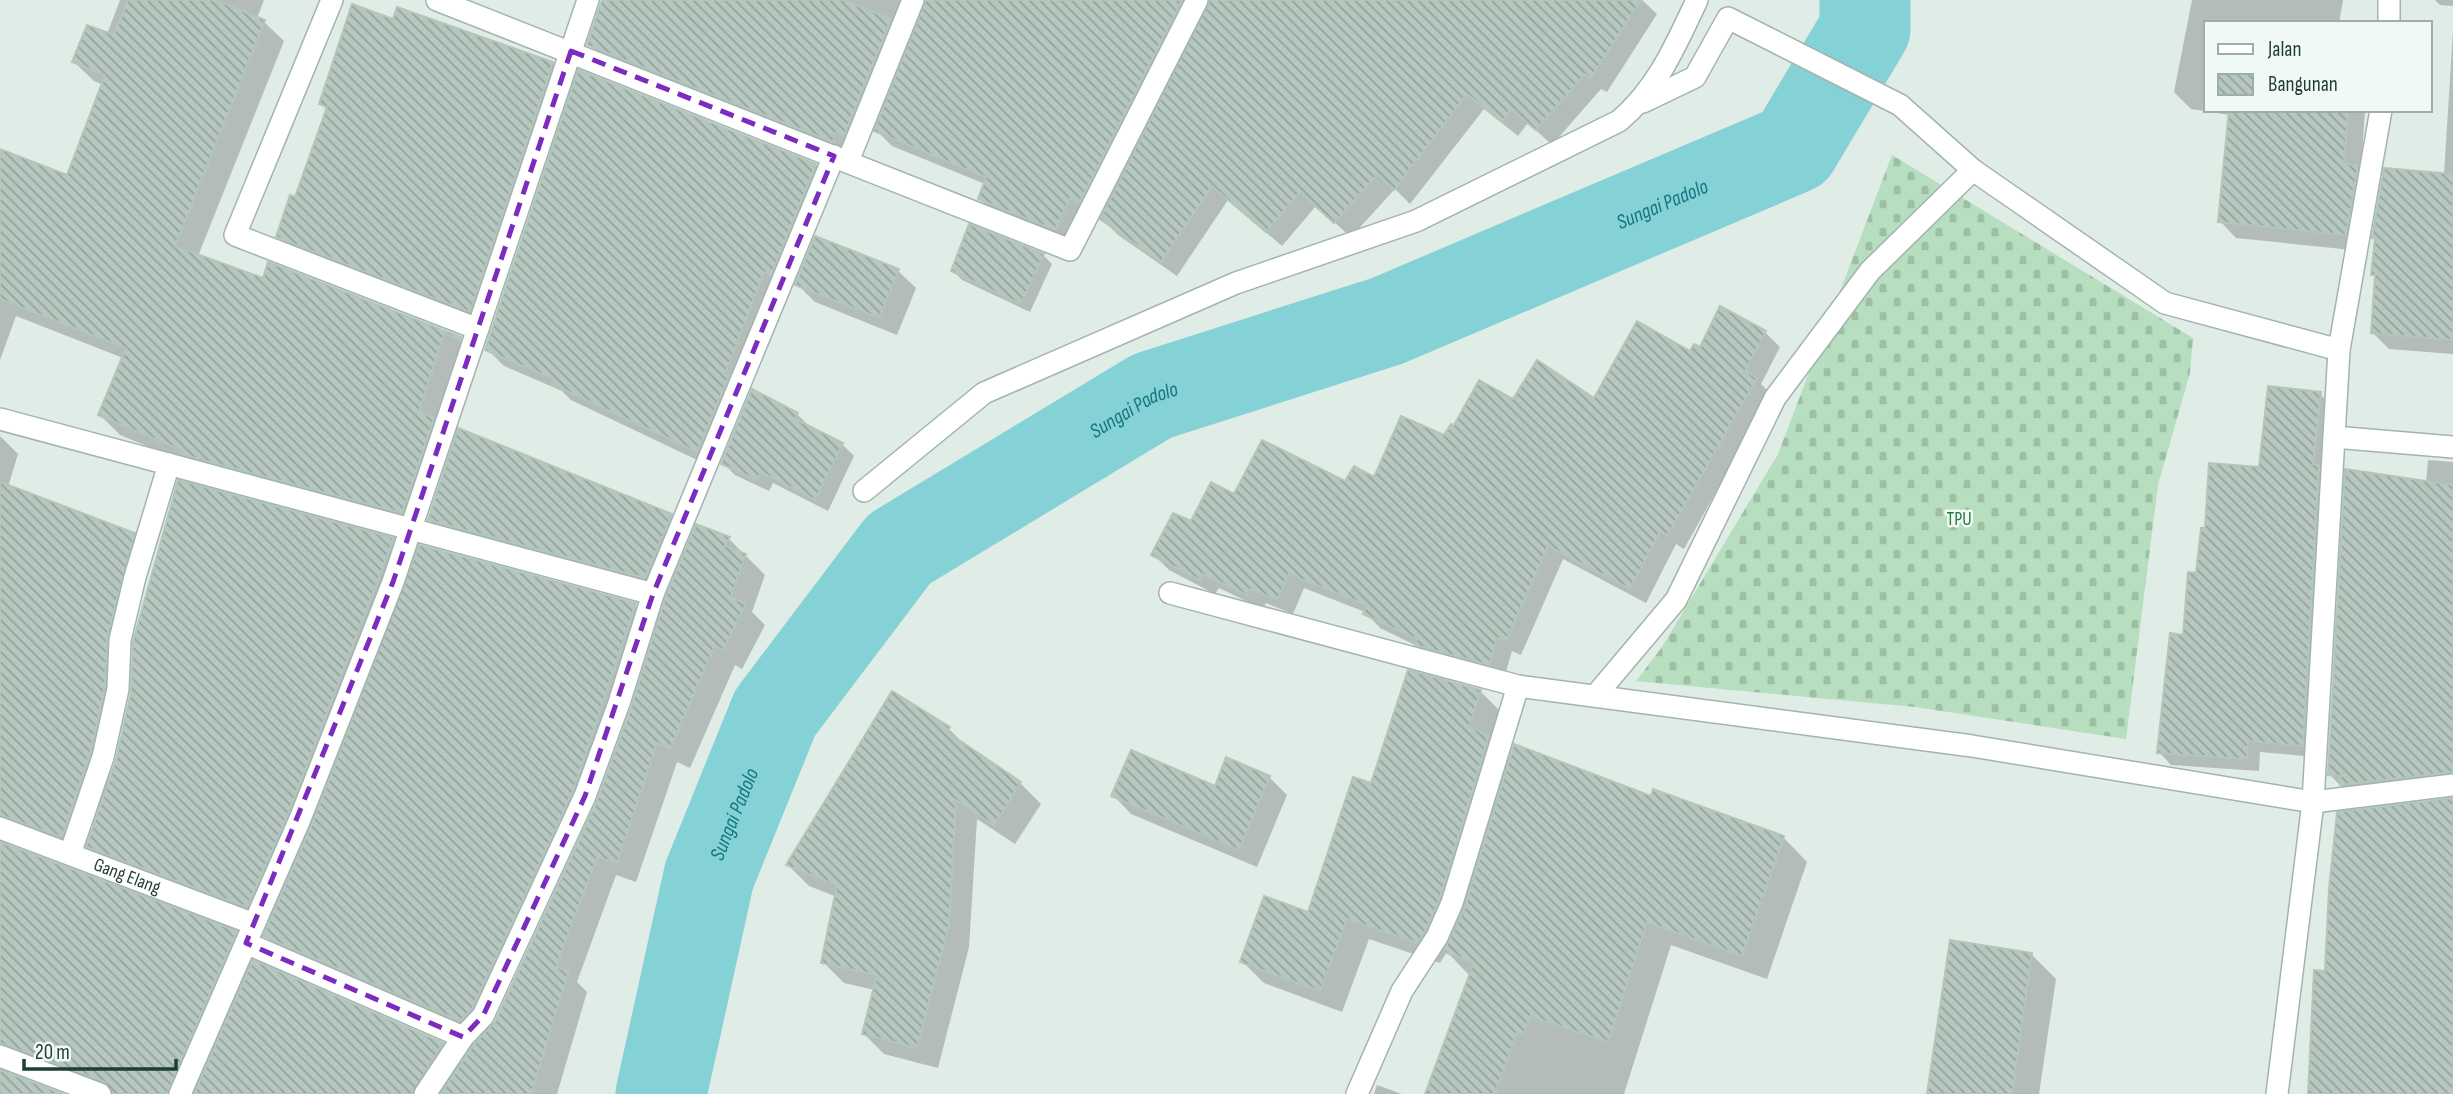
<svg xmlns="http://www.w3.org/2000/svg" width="2453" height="1094" font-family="'Sofia Sans Condensed',sans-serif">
<defs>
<pattern id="cemetery-stones" width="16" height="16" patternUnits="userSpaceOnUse" patternTransform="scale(1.75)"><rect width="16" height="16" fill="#b7dfbf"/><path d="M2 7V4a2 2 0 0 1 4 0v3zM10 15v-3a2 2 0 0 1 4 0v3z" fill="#9dc0a5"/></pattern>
<pattern id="building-back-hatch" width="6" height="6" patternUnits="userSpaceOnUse" patternTransform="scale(1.75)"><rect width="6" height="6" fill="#b5c7bf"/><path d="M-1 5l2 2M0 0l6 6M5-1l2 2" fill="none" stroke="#93a39c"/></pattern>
</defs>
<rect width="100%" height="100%" fill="#e0ece6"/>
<path fill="url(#cemetery-stones)" d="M1892,155L2193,338L2190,373L2158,485L2126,739L1915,707L1636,681L1662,647L1778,454Z"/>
<g fill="#0003" fill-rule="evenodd">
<path d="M120,0H264L257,18L264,22L284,41L198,256L264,281L270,264L460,338L480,358L463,351L439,426L453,440L422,532L195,466L120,435L100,415L123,358L16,316L0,360V151L68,177L103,85L94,81L74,62L107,34Z"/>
<path d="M604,0H1642L1657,14L1607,92L1601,89L1552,145L1528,123L1518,136L1484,109L1410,204L1395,189L1351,237L1316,206L1282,246L1228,200L1177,276L1118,235L1102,219L1210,4H1206L1071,245L995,215L980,199L985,184L892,146L876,130L929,1L916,10L848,157L605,60L589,45Z"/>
<path d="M2192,0H2343L2339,23H2206V110H2365L2361,170L2362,251L2236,238L2220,221L2230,115L2191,109L2174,92Z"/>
<path d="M2435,0H2453V6L2440,5Z"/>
<path d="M2453,31V354L2389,349L2372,332L2376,277L2373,274L2377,240L2374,237L2444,175Z"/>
<path d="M553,63L570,81L487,328L296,254L278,236L296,199L328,111L321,103Z"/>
<path d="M579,72L816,165L832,182L714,468L571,400L562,391L504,366L487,349Z"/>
<path d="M1043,255L1052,264L1030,312L962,280L953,271Z"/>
<path d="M898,271L916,288L897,335L815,302L797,284Z"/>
<path d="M1765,332L1780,347L1761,384L1771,394L1684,549L1676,544L1646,603L1563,559L1521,655L1512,651L1504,679L1433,660L1419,647L1380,628L1365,612L1304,588L1293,614L1266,603L1263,609L1219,588L1215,594L1169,570L1153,554L1191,523L1235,496L1375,479L1445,438L1454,428L1513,401L1594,400L1701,349Z"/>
<path d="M2320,394L2332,406L2315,757L2260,752L2259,771L2171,765L2159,752L2206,530L2260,469Z"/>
<path d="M797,414L809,426L842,444L854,456L828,511L773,483L769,491L735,475L723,463Z"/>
<path d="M0,436L18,454L8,487L134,534L153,554L126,658L124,708L108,782L393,540L415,562L420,547L635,605L653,622L590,809L486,1032L496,1023L599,802L633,708L729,539L765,575L752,612L765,625L742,669L735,665L690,768L677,762L636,882L616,875L577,982L587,992L557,1094H108L12,1065L7,1074L58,1094H0ZM98,807L101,808L88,846L108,866L269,927L265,936L283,953L481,1039L462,1064L442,1044L251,962L255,953L236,933L8,847L10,838L81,856Z"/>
<path d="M2428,460L2453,462V790L2346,791L2329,774L2426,483Z"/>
<path d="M671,515L687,531L661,593L446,536L430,520Z"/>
<path d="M1480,691L1502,713L1493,741L1511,759L1783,837L1807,862L1767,979L1671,945L1624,1094H1427L1470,976L1447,952L1440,963L1369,939L1342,1012L1264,983L1242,961L1309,914L1372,785Z"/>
<path d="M893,694L949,729L969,749L1020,783L1041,804L1015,844L977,819L969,947L938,1068L884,1054L863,1033L875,990L844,983L823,962L837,897L809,886L788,865Z"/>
<path d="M1269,777L1287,795L1257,867L1131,814L1114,796L1216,788Z"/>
<path d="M2031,954L2056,979L2039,1094H1929Z"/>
<path d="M1377,1085L1402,1094H1374Z"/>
</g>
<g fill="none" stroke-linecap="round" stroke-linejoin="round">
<path stroke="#84d1d6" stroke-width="91" id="s1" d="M661,1094L709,876L775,713L899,549L1152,396L1387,321L1794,148L1865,29V0"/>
</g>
<g fill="url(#building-back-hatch)" stroke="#b2c6bc" stroke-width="2">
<path d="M128,0H216L265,20L175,246L263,278L268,262L461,337L460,340L444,333L419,412L434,418L402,513L180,454L181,450L98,415L126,348L0,299V149L67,175L105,75L72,62L87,25L114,35Z"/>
<path d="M602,0H843L891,19L844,135L836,133L833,142L587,45Z"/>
<path d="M926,0H1182L1079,204L1070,198L1055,230L978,199L986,177L874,131Z"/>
<path d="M1210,0H1641L1591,78L1585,74L1536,130L1511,109L1502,122L1467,94L1394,190L1378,174L1334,223L1300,192L1266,232L1212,186L1161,262L1100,219Z"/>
<path d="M352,4L393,19L397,7L553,62L470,312L276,237L290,195L295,197L327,107L319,104Z"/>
<path d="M578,70L816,164L771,275L764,272L725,374L729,376L697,452L552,384L554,379L485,350Z"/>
<path d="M2229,110H2348L2344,164L2358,165L2346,235L2218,222Z"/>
<path d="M2384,168L2453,174V340L2371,333L2375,275H2371L2375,238H2372Z"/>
<path d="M969,224L1044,254L1021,304L951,271Z"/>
<path d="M815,236L899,269L879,318L795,285Z"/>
<path d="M1720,306L1766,331L1745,371L1757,378L1668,535L1660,531L1630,589L1548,546L1506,641L1497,638L1489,665L1415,645L1417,639L1363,614L1367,605L1289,574L1277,600L1250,589L1247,595L1203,574L1200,580L1151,555L1173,513L1191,521L1211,482L1234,494L1262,440L1345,481L1354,466L1374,477L1401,416L1444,435L1451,424L1454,425L1479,380L1513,399L1537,360L1594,398L1637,321L1690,351L1694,344L1700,347Z"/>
<path d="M2268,386L2321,392L2313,464L2319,465L2303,746L2248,741L2247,759L2157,753L2170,633L2183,635L2188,572L2196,573L2201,528H2205L2209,463L2259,467Z"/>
<path d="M752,389L798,413L795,419L843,443L815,500L761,472L757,480L721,464Z"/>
<path d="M458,428L672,514L645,578L428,520Z"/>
<path d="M2345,469L2453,485V772L2340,785L2341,776L2328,775Z"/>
<path d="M178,480L394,538L288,814L247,907L86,847L116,760L131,692L133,642Z"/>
<path d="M0,482L135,533L107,637L105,687L90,753L62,837L0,815Z"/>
<path d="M696,524L730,537L725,546L746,554L731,597L746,604L723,650L715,646L670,749L657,743L617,863L597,857L556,967L569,971L531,1094H441L473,1045L495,1022L597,801L631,708L665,598Z"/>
<path d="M419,545L636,603L573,791L472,1009L460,1021L263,936L312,824Z"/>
<path d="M1408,670L1481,690L1469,727L1489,735L1440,898L1425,931L1418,943L1347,919L1320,991L1240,962L1264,896L1308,912L1353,777L1371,783Z"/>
<path d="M892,691L950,727L947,732L1021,782L994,825L956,800L949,925L917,1048L862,1034L877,975L821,963L837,885L786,865Z"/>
<path d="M1514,744L1651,796L1653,789L1784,836L1742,956L1647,922L1608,1042L1530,1016L1524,1034L1517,1032L1495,1094H1425L1474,962L1443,952L1465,907Z"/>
<path d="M1131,750L1215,786L1226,757L1270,776L1239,850L1111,796Z"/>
<path d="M2453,798V1094H2308L2314,970L2325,971L2329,889L2337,812Z"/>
<path d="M0,842L237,931L167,1094H113L105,1082L0,1043Z"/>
<path d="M1950,940L2032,953L2012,1094H1927Z"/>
<path d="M253,960L443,1043L412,1094H194Z"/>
<path d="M0,1070L63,1094H0Z"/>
</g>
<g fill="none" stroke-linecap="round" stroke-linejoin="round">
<defs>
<g id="street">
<path d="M332,0L235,235L478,329"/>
<path d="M437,0L1070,250L1197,0"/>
<path d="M2389,23V0"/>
<path d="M1643,102L1695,77L1728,18L1900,105L1973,170L2165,303L2339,350"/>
<path d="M848,161L913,0"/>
<path d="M0,419L653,594"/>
<path d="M2334,437L2453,447"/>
<path d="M864,491L984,393L1236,283L1416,221L1619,121C1657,89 1676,45 1697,0"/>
<path d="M1170,593L1518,686L1972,746L2313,802L2453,785"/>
<path d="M1596,695L1676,600L1775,398L1870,271L1973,170"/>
<path id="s2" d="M0,828L254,924"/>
<path d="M70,854L103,757L118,689L120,640L135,577L169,464"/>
<path d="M246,943L463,1037"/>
<path d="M0,1056L100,1094"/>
<path d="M180,1094L300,819L393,582L588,0"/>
<path d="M425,1094L463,1037L483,1016L585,796L619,703L653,594L834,156"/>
<path d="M1357,1094L1402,991L1437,937L1452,903L1518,686"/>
<path d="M2277,1094L2313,802L2339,350L2381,110"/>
</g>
</defs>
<use href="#street" stroke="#a2b4ad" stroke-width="24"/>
<use href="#street" stroke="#fff" stroke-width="21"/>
</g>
<path fill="none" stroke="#7b2cbf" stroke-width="5" stroke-dasharray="14 9" stroke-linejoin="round" d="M571,51L834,156L653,594L585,796L483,1016L463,1037L246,943L393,582Z"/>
<g text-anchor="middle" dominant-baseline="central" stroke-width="5" stroke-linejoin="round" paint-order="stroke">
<g font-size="19" fill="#26783f" stroke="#f1f9f4">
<text x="1959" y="519">TPU</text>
</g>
<g font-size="19" fill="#1f3e33" stroke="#f1f9f4">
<text stroke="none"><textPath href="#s2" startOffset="136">Gang Elang</textPath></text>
</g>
<g font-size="21" font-style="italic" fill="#15767f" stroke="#f1f9f4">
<text stroke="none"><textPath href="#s1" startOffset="1446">Sungai Padolo</textPath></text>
<text stroke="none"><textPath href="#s1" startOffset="878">Sungai Padolo</textPath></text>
<text stroke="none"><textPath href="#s1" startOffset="290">Sungai Padolo</textPath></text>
</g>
</g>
<rect x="2204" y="21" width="228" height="91" fill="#f1f9f4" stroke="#9daea7" stroke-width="2"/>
<rect x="2218" y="44" width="35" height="10" fill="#ffffff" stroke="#9daea7" stroke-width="2"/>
<text x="2268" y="56" font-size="21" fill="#1f3e33">Jalan</text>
<rect x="2218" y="74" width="35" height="21" fill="url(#building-back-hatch)" stroke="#9daea7" stroke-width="2"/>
<text x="2268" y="91" font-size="21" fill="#1f3e33">Bangunan</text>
<path d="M24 1059v10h152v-10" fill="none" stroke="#1f3e33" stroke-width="3.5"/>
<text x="35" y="1059" font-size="21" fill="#1f3e33" stroke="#f1f9f4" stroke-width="5" paint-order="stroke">20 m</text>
</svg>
